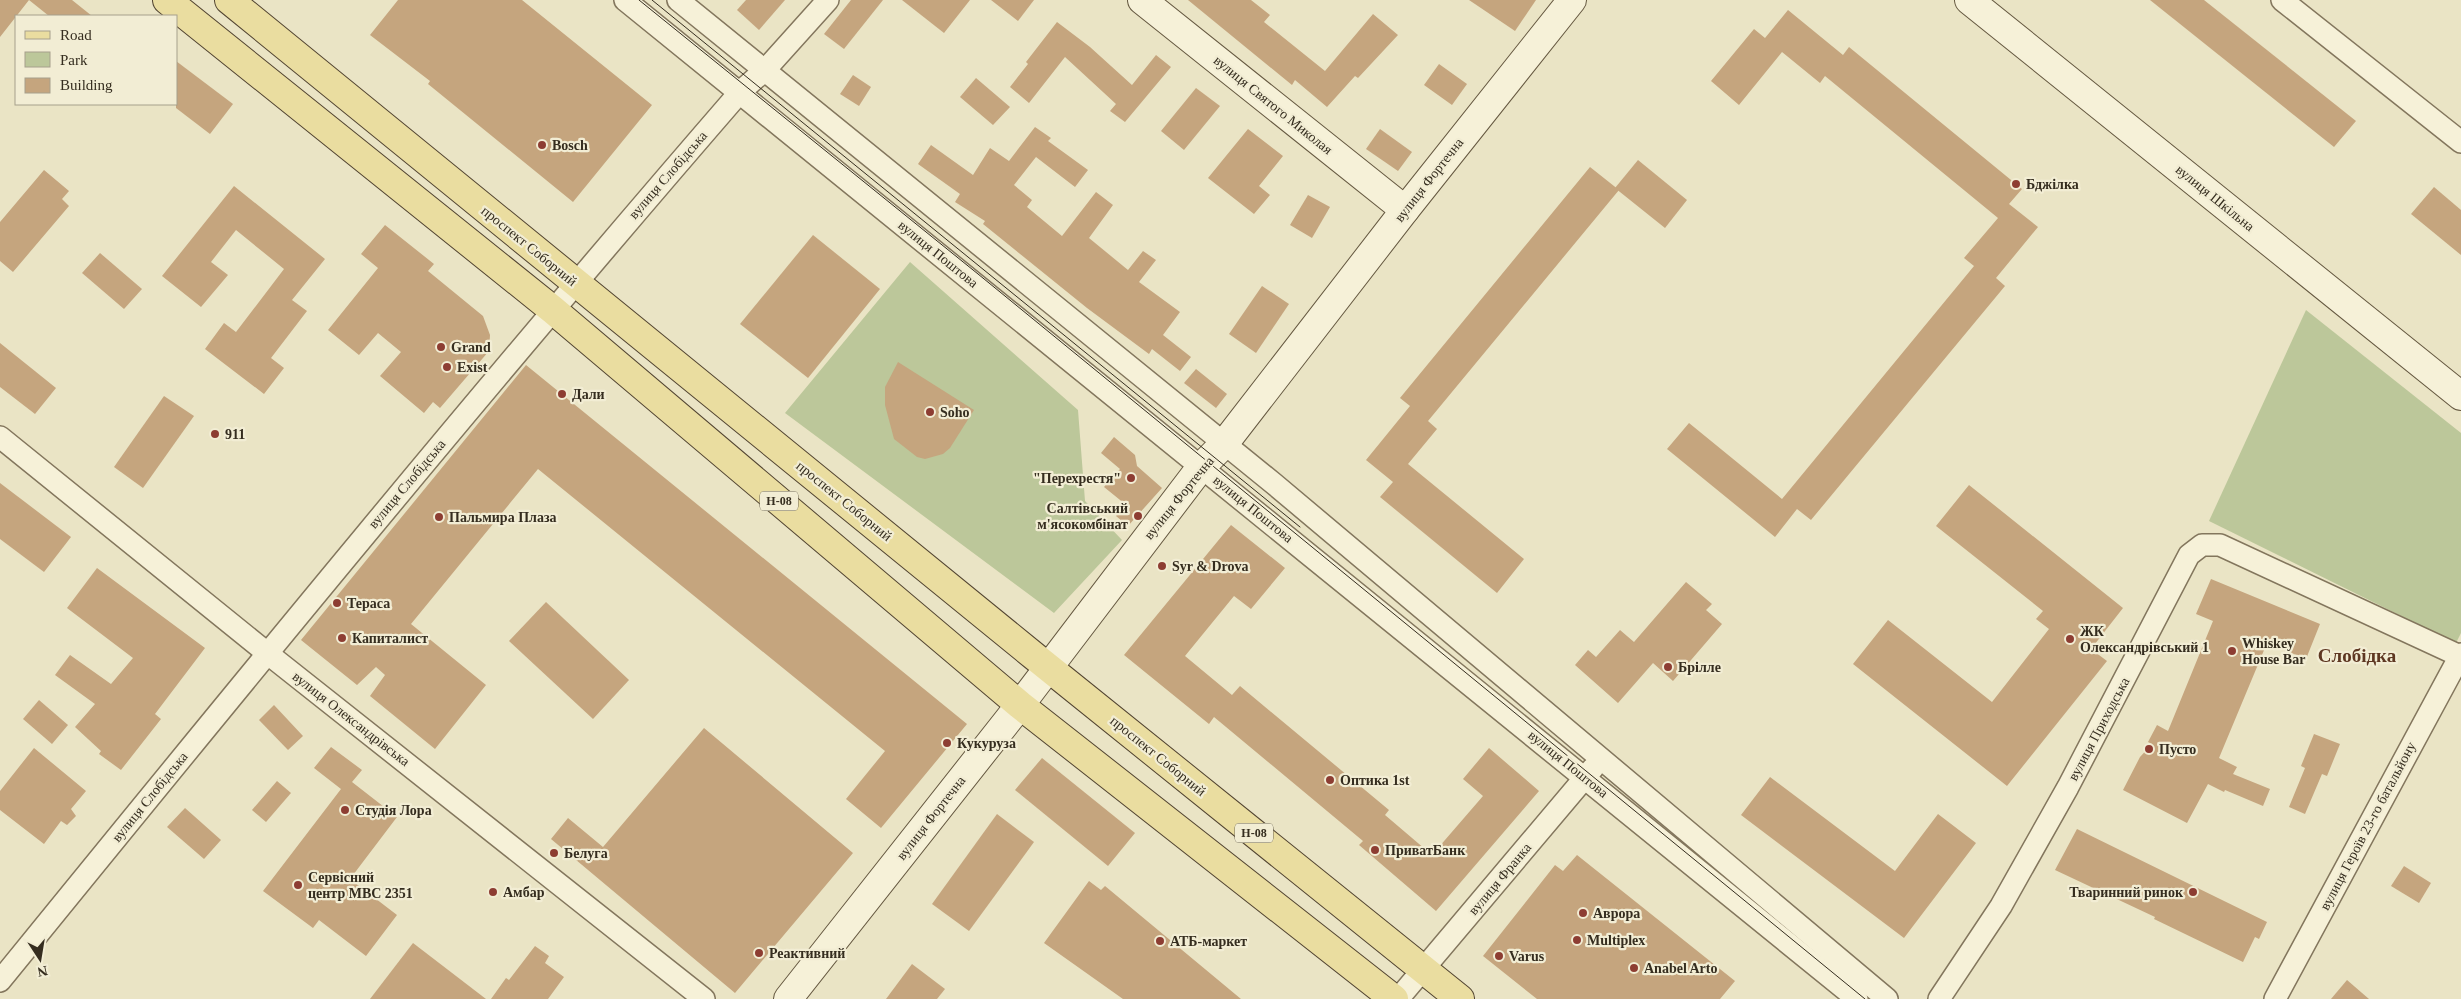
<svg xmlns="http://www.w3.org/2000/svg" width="2461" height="999" font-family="Georgia,serif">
<rect width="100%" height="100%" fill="#eae4c5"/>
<g fill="#bcc79a">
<path d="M910,262L1078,410L1085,501L1122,540L1054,613L785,413Z"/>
<path d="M2306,310L2461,433V633L2456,643L2209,521Z"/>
</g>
<g fill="#c5a57e">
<path d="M0,0H72L92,16H49L29,0L0,37Z"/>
<path d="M398,0H522L652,105L573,202L428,84L430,81L370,35Z"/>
<path d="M746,0H785L759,30L737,10Z"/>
<path d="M851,0H883L844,49L824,34Z"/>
<path d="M902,0H970L944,33Z"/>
<path d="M991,0H1034L1018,21Z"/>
<path d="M1188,0H1251L1270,15L1264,22L1325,71L1373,14L1398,35L1358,78L1355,76L1327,107L1295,80L1292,85Z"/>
<path d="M1469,0H1536L1515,31Z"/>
<path d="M2150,0H2204L2356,121L2334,147Z"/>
<path d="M1788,10L1843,55L1849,47L2022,189L2009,204L2038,227L1996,278L2005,286L1811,520L1797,509L1775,537L1667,449L1689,423L1782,499L1974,266L1964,258L1998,218L1825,76L1820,83L1782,52L1739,105L1711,81L1754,29L1765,38Z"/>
<path d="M1057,22L1090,47L1132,85L1156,55L1171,67L1125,122L1110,111L1116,104L1065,57L1029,103L1010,87L1028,64L1026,62Z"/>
<path d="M176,61L233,104L210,134L176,108Z"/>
<path d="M1439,64L1467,84L1452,105L1424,85Z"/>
<path d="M853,75L871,87L859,106L840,94Z"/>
<path d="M976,78L1010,107L993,125L960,97Z"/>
<path d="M1196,88L1220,106L1184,150L1161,131Z"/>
<path d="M1035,127L1051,138L1048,141L1088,170L1075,187L1036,157L1014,185L1032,200L1027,207L1062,236L1096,192L1113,205L1089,238L1128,270L1143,251L1156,260L1139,282L1180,312L1163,335L1191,357L1180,371L1152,349L1149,354L1087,308L983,224L985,221L955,202L960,194L918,164L931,145L973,175L990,148L1009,161Z"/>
<path d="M1248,129L1283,156L1259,186L1270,195L1254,214L1208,178Z"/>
<path d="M1380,129L1412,152L1398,171L1366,149Z"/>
<path d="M1638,160L1687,200L1665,228L1615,188Z"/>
<path d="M1590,167L1619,190L1428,421L1437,429L1408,464L1524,559L1497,593L1380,497L1393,482L1366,460L1410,406L1400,398Z"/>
<path d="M44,170L69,191L62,199L69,206L13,272L0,261V222Z"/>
<path d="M234,186L325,259L292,300L307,311L271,358L284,368L264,394L205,349L224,323L236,332L284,269L236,230L211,262L228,275L201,307L162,276Z"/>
<path d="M2434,187L2461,210V255L2411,214Z"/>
<path d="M1308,195L1330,207L1312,238L1290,225Z"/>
<path d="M385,225L434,264L428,271L483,316L490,335L489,351L440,408L433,402L424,413L380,376L401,352L378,333L359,355L328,330L378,268L361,254Z"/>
<path d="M813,235L880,289L808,378L740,324Z"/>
<path d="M100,253L142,289L124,309L82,273Z"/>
<path d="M1262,286L1289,304L1256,353L1229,334Z"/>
<path d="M0,343L56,388L35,414L0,387Z"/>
<path d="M898,362L974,410L950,448L943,454L925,459L917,457L894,439L885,405V387Z"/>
<path d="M526,365L967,724L881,828L846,799L885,751L538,469L411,624L486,685L435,749L370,696L385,675L376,667L357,685L301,640Z"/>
<path d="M1196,369L1227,394L1216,408L1184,383Z"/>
<path d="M164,396L194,416L143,488L114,467Z"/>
<path d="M1114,437L1135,455L1137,466L1162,488L1128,526L1116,516L1125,504L1104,487L1120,469L1101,453Z"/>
<path d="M0,483L71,537L44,572L0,539Z"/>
<path d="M1969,485L2123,608L2091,649L2107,661L2007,786L1853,664L1888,620L1992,702L2049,629L2036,619L2043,611L1936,526Z"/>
<path d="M1231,525L1285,568L1251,609L1234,596L1185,656L1232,695L1240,686L1389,810L1385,815L1432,855L1483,796L1463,779L1489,748L1539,791L1436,911L1359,845L1363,841L1214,717L1209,724L1124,655Z"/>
<path d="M97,568L205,648L155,714L161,719L121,770L99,754L101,751L75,727L95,704L55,675L70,655L111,684L133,658L67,608Z"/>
<path d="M2211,579L2320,624L2306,659L2267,643L2219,758L2237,767L2233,774L2270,789L2263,806L2225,790L2224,792L2208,784L2187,823L2123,790L2140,757L2152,744L2148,742L2157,725L2168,731L2213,621L2196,614Z"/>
<path d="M1686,582L1712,604L1706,610L1722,624L1673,681L1653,663L1618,703L1575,665L1588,650L1596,657L1620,630L1634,642Z"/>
<path d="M546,602L629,680L593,719L509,641Z"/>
<path d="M39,700L68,725L52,744L23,719Z"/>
<path d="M274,705L303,736L288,750L259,720Z"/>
<path d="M704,728L853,853L735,993L551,839L568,818L603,847Z"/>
<path d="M2314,734L2340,744L2327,776L2322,774L2305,814L2289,807L2305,768L2301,766Z"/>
<path d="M331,747L362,770L352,782L397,817L350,879L397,915L366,956L319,920L313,928L263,891L341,789L314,768Z"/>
<path d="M34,748L86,791L71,809L76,816L67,825L61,821L44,844L0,810V791Z"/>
<path d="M1042,758L1135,833L1108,866L1015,790Z"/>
<path d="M1770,777L1895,871L1938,814L1976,843L1904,938L1741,815Z"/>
<path d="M277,781L291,793L266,822L252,810Z"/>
<path d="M185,808L221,840L204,859L167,827Z"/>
<path d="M997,814L1034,842L969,931L932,904Z"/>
<path d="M2077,829L2267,922L2259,939L2255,937L2243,962L2154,919L2155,917L2055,870Z"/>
<path d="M1577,855L1735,981L1720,999H1537L1483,956L1555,865L1563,871Z"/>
<path d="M2404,866L2431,883L2419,903L2391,886Z"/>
<path d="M1089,881L1101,890L1105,886L1241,999H1123L1044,943Z"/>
<path d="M413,943L486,999H370Z"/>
<path d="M535,946L549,956L545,963L564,977L548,999H491L506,978L509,980Z"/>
<path d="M912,964L945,989L937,999H886Z"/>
<path d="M2347,980L2369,999H2331Z"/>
</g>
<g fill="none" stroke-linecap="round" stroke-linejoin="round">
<defs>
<g id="street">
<path d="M625,0L1857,999"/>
<path d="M678,0L1273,483L1887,999"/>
<path d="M2282,0L2461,142"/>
<path d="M0,437L267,653L704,999"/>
<path d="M0,981C243,682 487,384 740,92L765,70L828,0"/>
<path d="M1398,999L1593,768"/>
<path d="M1939,999L2001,906L2068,787L2189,555L2202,545H2220L2460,656"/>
<path d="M2275,999L2461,654"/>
</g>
<g id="secondary">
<path d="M1142,0L1405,210"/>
<path d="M1969,0L2461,396"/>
<path d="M788,999L1020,705L1201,467L1224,444L1405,210L1572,0"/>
</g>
<g id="primary">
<path d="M167,0L553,310L1020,705L1394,999"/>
<path d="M229,0L1034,656L1460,999"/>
</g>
</defs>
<use href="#street" stroke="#83765d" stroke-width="24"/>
<use href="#secondary" stroke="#655840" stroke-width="30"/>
<use href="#primary" stroke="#524431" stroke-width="30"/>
<use href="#street" stroke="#f6f1d8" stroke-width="21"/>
<use href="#secondary" stroke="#f6f1d8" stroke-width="28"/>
<use href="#primary" stroke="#eadda0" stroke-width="28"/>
<g stroke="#352d1f" stroke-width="1">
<path d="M639,0L978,274L1865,999"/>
<path d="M652,0L1300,527"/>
</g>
</g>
<g fill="#8d3d32" stroke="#f2edd4" stroke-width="2">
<circle cx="542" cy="145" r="5"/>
<circle cx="2016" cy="184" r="5"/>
<circle cx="441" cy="347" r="5"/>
<circle cx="447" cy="367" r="5"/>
<circle cx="562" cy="394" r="5"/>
<circle cx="930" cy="412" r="5"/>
<circle cx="215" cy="434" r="5"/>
<circle cx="1131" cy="478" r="5"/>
<circle cx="1138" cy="516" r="5"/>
<circle cx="439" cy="517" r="5"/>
<circle cx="1162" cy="566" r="5"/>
<circle cx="337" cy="603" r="5"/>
<circle cx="342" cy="638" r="5"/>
<circle cx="2070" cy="639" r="5"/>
<circle cx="2232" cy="651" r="5"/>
<circle cx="1668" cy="667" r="5"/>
<circle cx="947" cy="743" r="5"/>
<circle cx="2149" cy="749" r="5"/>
<circle cx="1330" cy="780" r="5"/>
<circle cx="345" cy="810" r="5"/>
<circle cx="1375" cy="850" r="5"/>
<circle cx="554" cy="853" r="5"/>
<circle cx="298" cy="885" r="5"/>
<circle cx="493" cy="892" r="5"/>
<circle cx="2193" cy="892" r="5"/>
<circle cx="1583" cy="913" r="5"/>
<circle cx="1577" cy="940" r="5"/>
<circle cx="1160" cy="941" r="5"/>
<circle cx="759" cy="953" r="5"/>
<circle cx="1499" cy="956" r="5"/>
<circle cx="1634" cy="968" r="5"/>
</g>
<g text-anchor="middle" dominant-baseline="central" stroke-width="4.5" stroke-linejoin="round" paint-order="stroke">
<g fill="#f2edd4" stroke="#6e6755" stroke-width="1">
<rect x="760" y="491.5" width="38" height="19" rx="4"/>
<rect x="1235" y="823.5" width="38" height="19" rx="4"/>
</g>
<g font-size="12" font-weight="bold" fill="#352d1f">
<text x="779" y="501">Н-08</text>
<text x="1254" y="833">Н-08</text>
</g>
<g font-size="14" fill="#352d1f" stroke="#f2edd4">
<text transform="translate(1273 105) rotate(39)">вулиця Святого Миколая</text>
<text transform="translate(668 175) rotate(-49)">вулиця Слобідська</text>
<text transform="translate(1429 180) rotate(-52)">вулиця Фортечна</text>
<text transform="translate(2215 198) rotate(39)">вулиця Шкільна</text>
<text transform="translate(529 246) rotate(39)">проспект Соборний</text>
<text transform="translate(938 254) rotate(39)">вулиця Поштова</text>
<text transform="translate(407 484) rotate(-50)">вулиця Слобідська</text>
<text transform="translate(1179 498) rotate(-51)">вулиця Фортечна</text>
<text transform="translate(844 501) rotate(39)">проспект Соборний</text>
<text transform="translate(1253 509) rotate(39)">вулиця Поштова</text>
<text transform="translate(351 719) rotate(38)">вулиця Олександрівська</text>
<text transform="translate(2099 729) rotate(-62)">вулиця Приходська</text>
<text transform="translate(1158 756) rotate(39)">проспект Соборний</text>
<text transform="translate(1568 764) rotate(39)">вулиця Поштова</text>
<text transform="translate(150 797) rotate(-51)">вулиця Слобідська</text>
<text transform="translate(931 818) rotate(-52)">вулиця Фортечна</text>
<text transform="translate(2368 826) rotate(-62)">вулиця Героїв 23-го батальйону</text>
<text transform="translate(1500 879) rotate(-50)">вулиця Франка</text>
</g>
<g font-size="14" font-weight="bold" fill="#352d1f" stroke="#f2edd4" text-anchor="start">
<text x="552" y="145">Bosch</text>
<text x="2026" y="184">Бджілка</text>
<text x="451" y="347">Grand</text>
<text x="457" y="367">Exist</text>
<text x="572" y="394">Дали</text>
<text x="940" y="412">Soho</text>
<text x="225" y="434">911</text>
<text x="1121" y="478" text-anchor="end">"Перехрестя"</text>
<text x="1128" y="508" text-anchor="end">Салтівський<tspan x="1128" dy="16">м'ясокомбінат</tspan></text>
<text x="449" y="517">Пальмира Плаза</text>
<text x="1172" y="566">Syr &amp; Drova</text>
<text x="347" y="603">Тераса</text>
<text x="2080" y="631">ЖК<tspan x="2080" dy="16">Олександрівський 1</tspan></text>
<text x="352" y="638">Капиталист</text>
<text x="2242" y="643">Whiskey<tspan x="2242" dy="16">House Bar</tspan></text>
<text x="1678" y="667">Брілле</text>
<text x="957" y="743">Кукуруза</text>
<text x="2159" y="749">Пусто</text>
<text x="1340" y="780">Оптика 1st</text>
<text x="355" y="810">Студія Лора</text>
<text x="1385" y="850">ПриватБанк</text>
<text x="564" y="853">Белуга</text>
<text x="308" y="877">Сервісний<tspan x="308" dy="16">центр МВС 2351</tspan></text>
<text x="503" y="892">Амбар</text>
<text x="2183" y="892" text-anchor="end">Тваринний ринок</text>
<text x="1593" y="913">Аврора</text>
<text x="1587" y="940">Multiplex</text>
<text x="1170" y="941">АТБ-маркет</text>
<text x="769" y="953">Реактивний</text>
<text x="1509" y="956">Varus</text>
<text x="1644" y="968">Anabel Arto</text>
</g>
<g font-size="19" font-weight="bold" fill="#5e3722" stroke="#f2edd4">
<text x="2357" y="655">Слобідка</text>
</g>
</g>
<rect x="15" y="15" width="162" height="90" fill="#f2edd4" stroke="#a6a08c"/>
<rect x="25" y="31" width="25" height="8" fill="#eadda0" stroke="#a6a08c"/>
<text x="60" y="40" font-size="15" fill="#352d1f">Road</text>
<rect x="25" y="52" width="25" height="15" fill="#bcc79a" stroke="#a6a08c"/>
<text x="60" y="65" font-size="15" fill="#352d1f">Park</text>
<rect x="25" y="78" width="25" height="15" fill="#c5a57e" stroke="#a6a08c"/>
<text x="60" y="90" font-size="15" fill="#352d1f">Building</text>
<g transform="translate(40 959) rotate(168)" stroke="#f2edd4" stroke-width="4" paint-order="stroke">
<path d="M0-4L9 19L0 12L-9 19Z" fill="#352d1f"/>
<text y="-8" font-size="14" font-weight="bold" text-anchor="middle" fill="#352d1f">N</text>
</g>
</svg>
